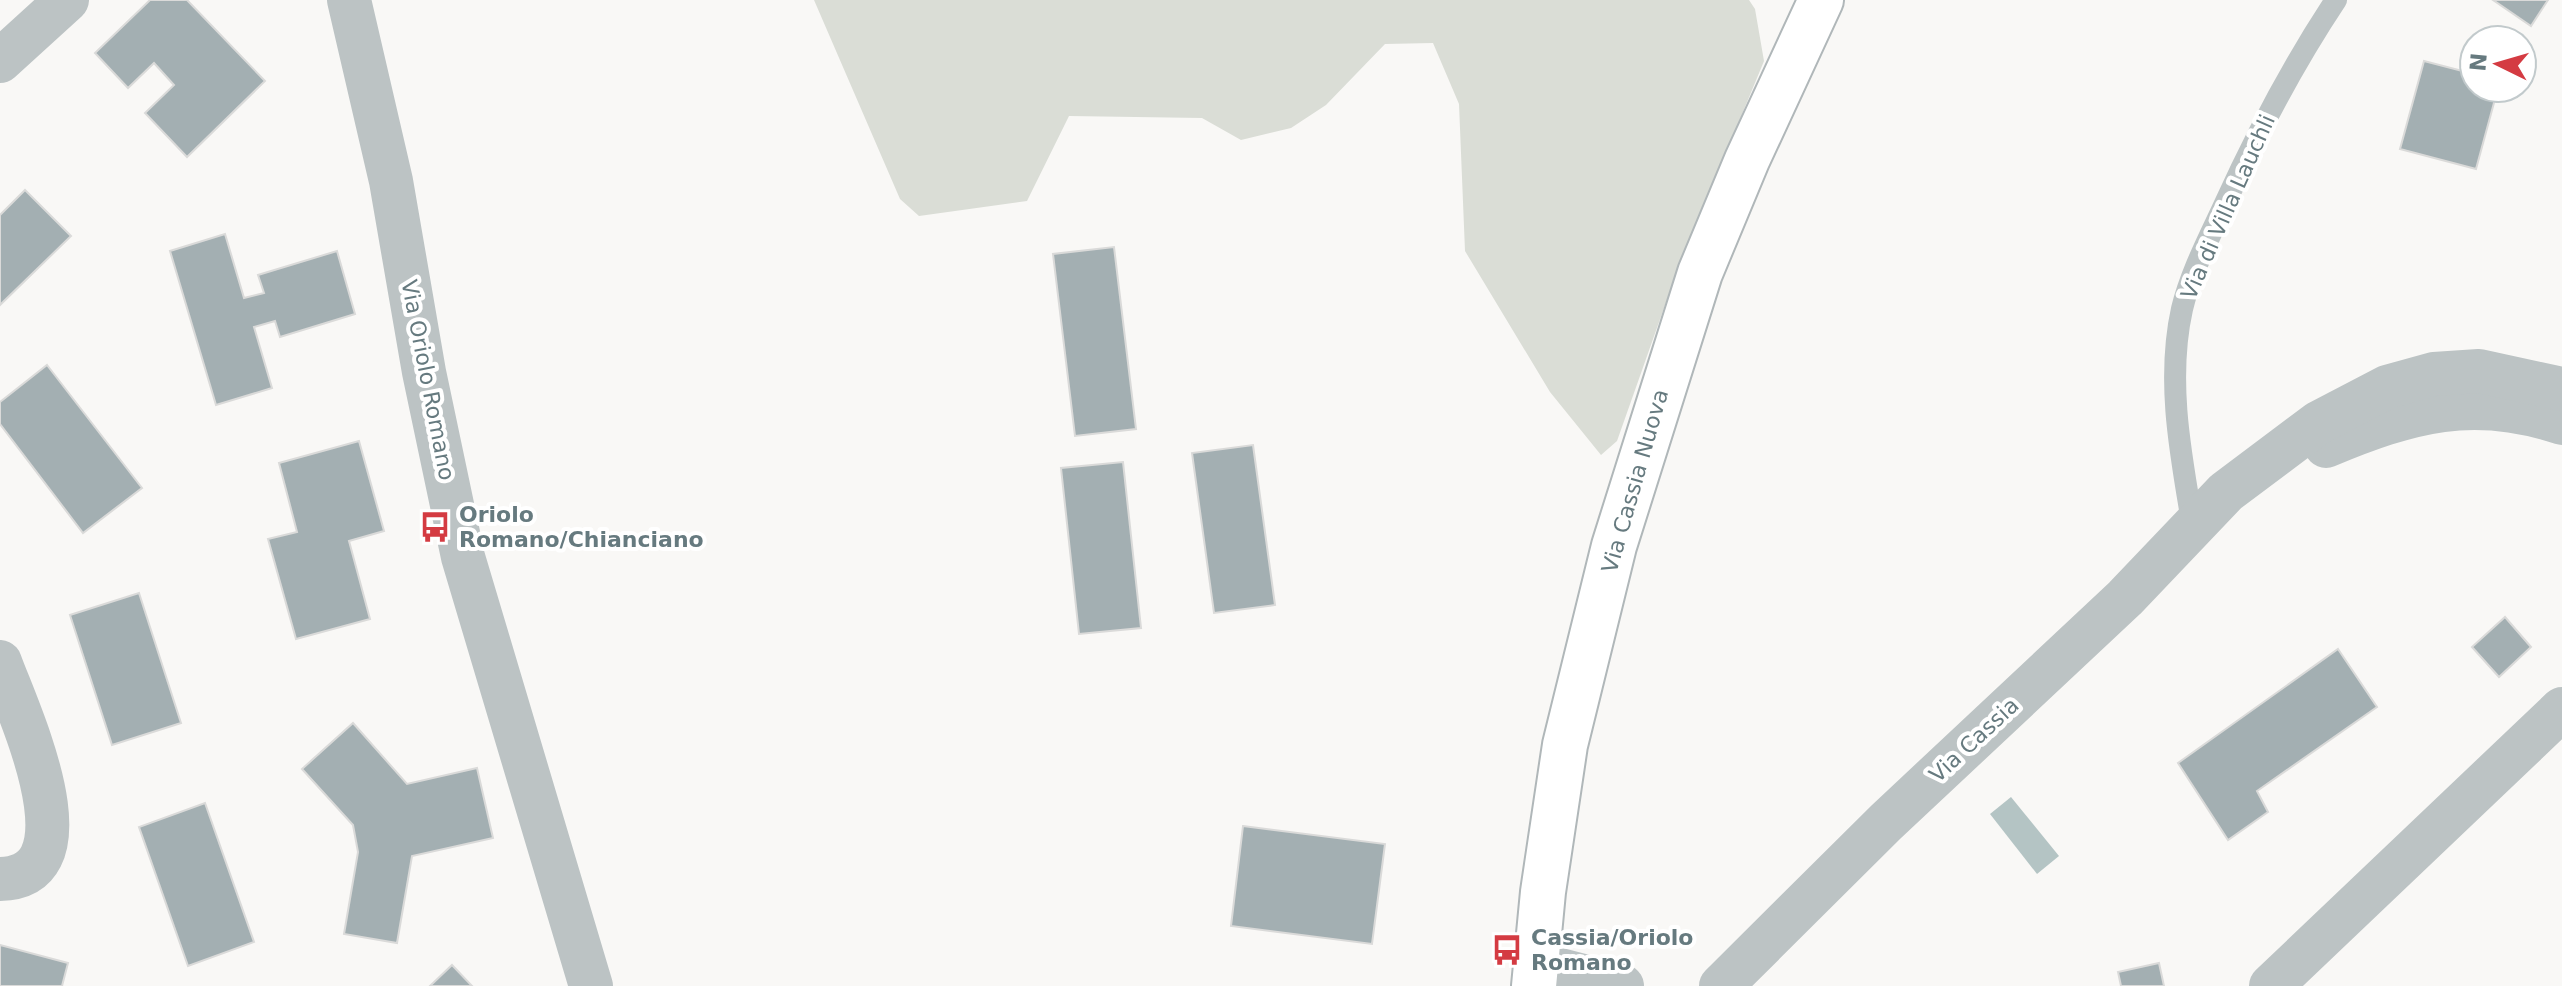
<svg xmlns="http://www.w3.org/2000/svg" width="2562" height="986" font-family="'DejaVu Sans',sans-serif">
<rect width="100%" height="100%" fill="#f9f8f6"/>
<path fill="#daddd6" d="M814,0H1749L1755,9L1764,61L1676,274L1617,441L1601,455L1550,392L1465,251L1459,104L1433,43L1385,44L1326,105L1291,128L1241,140L1202,118L1069,116L1027,201L919,216L900,199Z"/>
<path fill="#b4c4c4" d="M2011,797L2059,856L2037,874L1990,814Z"/>
<g fill="#a3afb2" stroke="#dadad9" stroke-width="2">
<path d="M150,0H187L265,81L187,157L145,113L174,85L154,63L128,88L95,53Z"/>
<path d="M2493,0H2548L2531,26Z"/>
<path d="M2424,61L2474,74V88H2498L2476,169L2400,149Z"/>
<path d="M25,190L71,236L0,305V215Z"/>
<path d="M225,234L244,298L264,293L258,275L337,251L355,314L280,337L275,321L254,327L272,388L216,405L170,251Z"/>
<path d="M1114,247L1136,429L1075,436L1053,254Z"/>
<path d="M47,365L142,488L83,533L0,424V402Z"/>
<path d="M359,441L384,531L349,541L370,619L296,639L268,539L297,532L279,463Z"/>
<path d="M1253,445L1275,605L1214,613L1192,453Z"/>
<path d="M1123,462L1141,628L1079,634L1061,468Z"/>
<path d="M139,593L181,723L112,745L70,615Z"/>
<path d="M2505,617L2531,647L2499,677L2472,647Z"/>
<path d="M2338,649L2377,707L2257,791L2268,812L2228,840L2178,763Z"/>
<path d="M353,723L407,784L477,768L493,838L412,856L397,943L344,934L358,852L353,825L302,769Z"/>
<path d="M205,803L254,942L188,966L139,827Z"/>
<path d="M1243,826L1385,844L1372,944L1231,926Z"/>
<path d="M0,945L68,963L62,986H0Z"/>
<path d="M2159,963L2164,986H2121L2118,972Z"/>
<path d="M452,965L472,986H430Z"/>
</g>
<g fill="none" stroke-linecap="round" stroke-linejoin="round">
<defs>
<path id="primary" d="M1534,986L1543,892L1565,745L1614,546L1700,273L1747,160L1821,0"/>
</defs>
<use href="#primary" stroke="#b0b7b9" stroke-width="48"/>
<path stroke="#bcc3c4" stroke-width="22" d="M2193,527C2181,456 2166,381 2182,309C2190,275 2208,240 2223,208C2256,135 2292,66 2336,0"/>
<g stroke="#bcc3c4" stroke-width="44">
<path d="M0,61L67,0"/>
<path d="M0,662C16,707 98,877 0,879"/>
</g>
<g stroke="#bcc3c4" stroke-width="44">
<path d="M349,0L391,181L424,372L463,557L591,986"/>
<path d="M2326,446C2410,411 2473,393 2562,423"/>
<path d="M1537,964L1622,986"/>
<path d="M1721,986L1886,822L2125,598L2226,492L2318,423L2387,387L2434,374L2479,371L2562,389"/>
<path d="M2271,986L2562,709"/>
</g>
<use href="#primary" stroke="#fff" stroke-width="44"/>
</g>
<defs>
<symbol id="bus-bare" viewBox="-9 -9 18 18"><path d="M-5-6H5V4H4V6H2V4H-2V6H-4V4H-5ZM-3.5-4V0h7V-4ZM-3.5 1.2v1.5H-2V1.2ZM2 1.2v1.5H3.5V1.2Z" fill="#d43b42" stroke="#fff" stroke-width="2.5" paint-order="stroke"/></symbol>
</defs>
<g fill-rule="evenodd">
<use href="#bus-bare" x="413" y="505" width="44" height="44"/>
<use href="#bus-bare" x="1485" y="928" width="44" height="44"/>
</g>
<g text-anchor="middle" dominant-baseline="central" stroke-width="8" stroke-linejoin="round" paint-order="stroke">
<g font-size="22" fill="#667a7f" stroke="#fff">
<text transform="translate(2228 207) rotate(-66)">Via di Villa Lauchli</text>
<text transform="translate(428 380) rotate(79)">Via Oriolo Romano</text>
<text transform="translate(1635 481) rotate(-74)">Via Cassia Nuova</text>
<text transform="translate(1974 740) rotate(-43)">Via Cassia</text>
</g>
<g font-size="22" font-weight="bold" fill="#667a7f" stroke="#fff" text-anchor="start">
<text x="459" y="514">Oriolo<tspan x="459" dy="25">Romano/Chianciano</tspan></text>
<text x="1531" y="937">Cassia/Oriolo<tspan x="1531" dy="25">Romano</tspan></text>
</g>
</g>
<g transform="translate(2498 64) rotate(275)"><circle r="38" fill="#ffffff" stroke="#c2cacc" stroke-width="2"/>
<path d="M0-6L14 30L0 20L-14 30Z" fill="#d43b42"/>
<text y="-12" font-size="22" font-weight="bold" text-anchor="middle" fill="#667a7f">N</text>
</g>
</svg>
